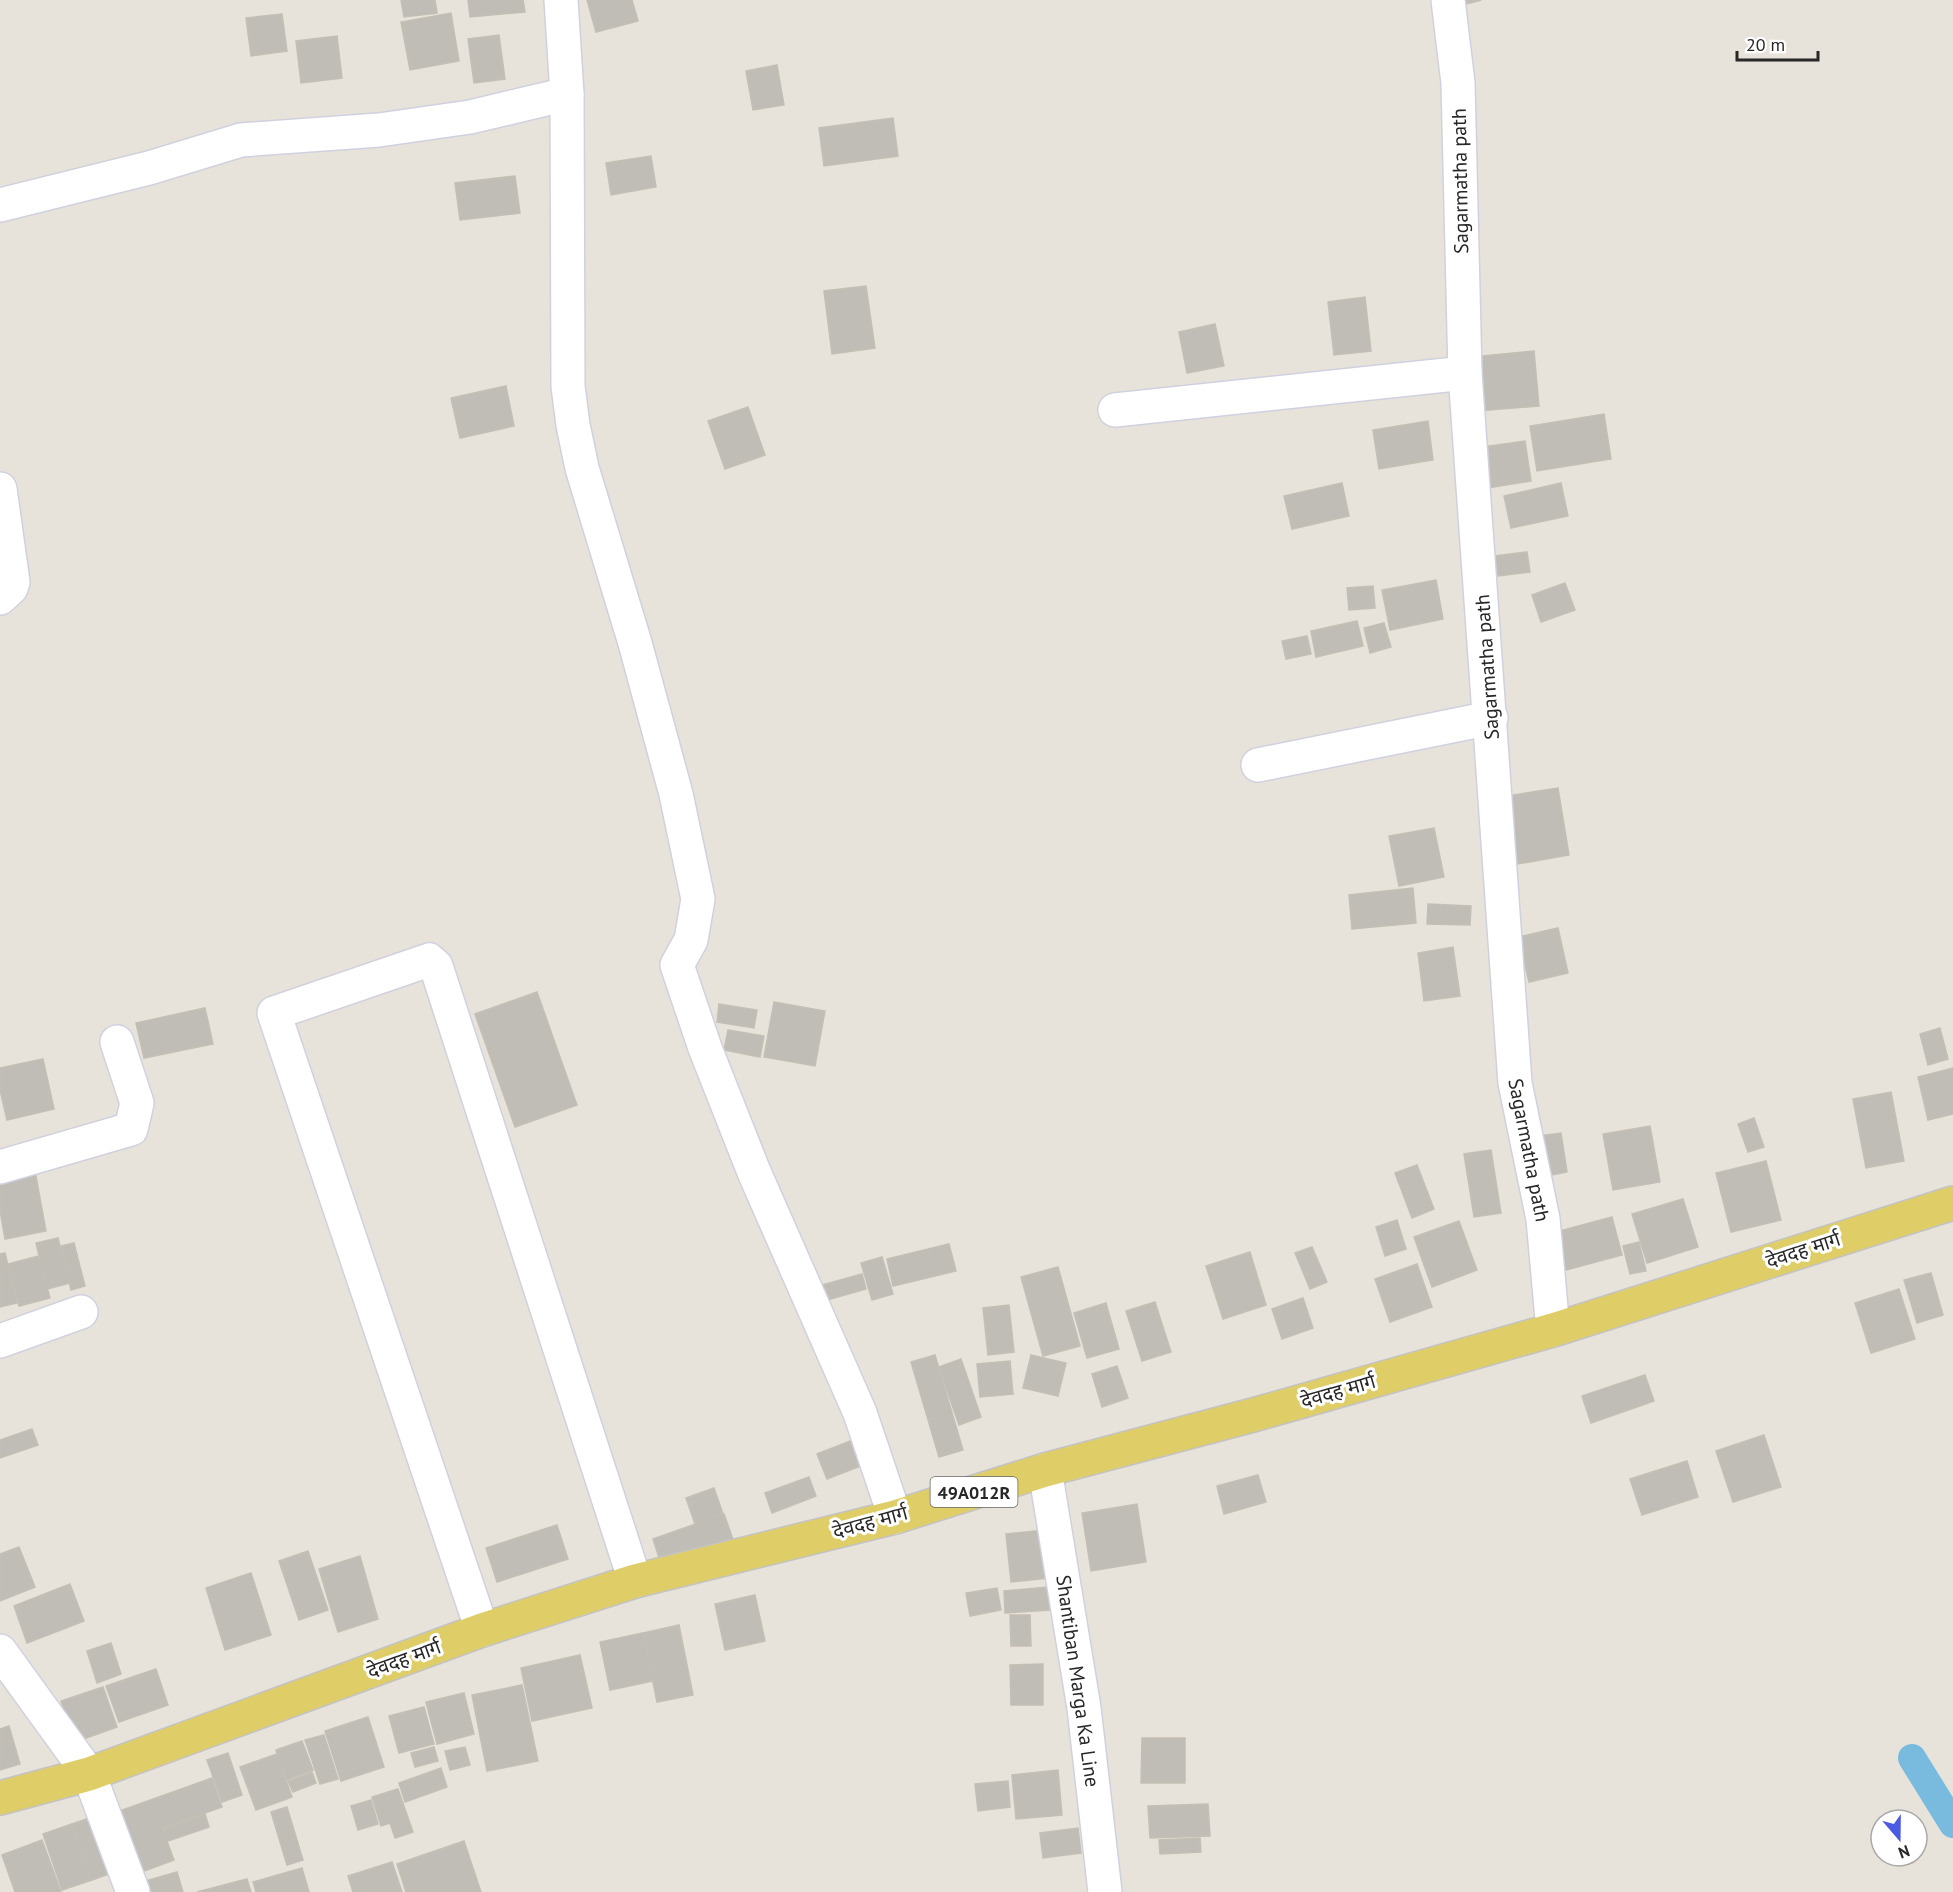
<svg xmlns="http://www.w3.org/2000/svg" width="1953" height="1892" font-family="'PT Sans','Noto Sans Devanagari',sans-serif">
<rect width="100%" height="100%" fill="#e8e3da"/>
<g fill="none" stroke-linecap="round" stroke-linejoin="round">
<path stroke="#78bbdf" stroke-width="28" d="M1912,1758L1953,1824"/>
</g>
<g fill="#c0bdb7" stroke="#c3bfb4" stroke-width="1.5">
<path d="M401,0H435L437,13L404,17Z"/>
<path d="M468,0H523L525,12L470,17Z"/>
<path d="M587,0H632L638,21L596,32Z"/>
<path d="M1465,0H1481L1466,4Z"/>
<path d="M451,13L459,61L410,70L401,22Z"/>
<path d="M282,14L287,51L251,56L246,18Z"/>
<path d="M499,35L505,79L474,83L468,39Z"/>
<path d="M337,36L342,78L301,83L296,41Z"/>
<path d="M777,65L784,105L753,110L746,71Z"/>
<path d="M893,118L898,156L824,166L819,128Z"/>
<path d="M651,156L656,187L611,195L606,163Z"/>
<path d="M515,176L520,213L460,220L455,183Z"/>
<path d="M866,286L875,348L832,354L824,291Z"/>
<path d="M1365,297L1371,351L1334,355L1328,302Z"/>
<path d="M1215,324L1224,366L1187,373L1179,332Z"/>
<path d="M1534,351L1539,406L1477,411L1473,357Z"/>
<path d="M506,386L514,426L460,438L451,398Z"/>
<path d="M748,407L765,455L725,469L708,421Z"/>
<path d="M1604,414L1611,459L1537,471L1530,426Z"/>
<path d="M1428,421L1433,460L1379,469L1373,430Z"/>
<path d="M1525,441L1531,481L1482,489L1476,448Z"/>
<path d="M1342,483L1349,516L1292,529L1284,496Z"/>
<path d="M1561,483L1568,516L1511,528L1504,496Z"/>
<path d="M1527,552L1530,572L1498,576L1495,556Z"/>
<path d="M1436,580L1443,619L1390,630L1382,590Z"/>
<path d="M1565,583L1575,610L1541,622L1532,595Z"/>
<path d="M1373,586L1375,608L1349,610L1347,588Z"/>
<path d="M1357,621L1363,646L1316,657L1311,631Z"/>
<path d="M1384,623L1391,647L1370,653L1364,628Z"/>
<path d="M1307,636L1311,654L1286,659L1282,641Z"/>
<path d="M1558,788L1569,855L1512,865L1501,797Z"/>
<path d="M1434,828L1444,877L1399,886L1389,836Z"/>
<path d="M1413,888L1416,923L1352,929L1349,895Z"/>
<path d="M1428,904L1471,906L1470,925L1427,924Z"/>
<path d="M1558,928L1568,973L1529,982L1518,937Z"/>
<path d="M1453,947L1460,996L1424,1001L1418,953Z"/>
<path d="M537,992L577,1105L515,1127L475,1014Z"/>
<path d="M774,1002L825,1011L815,1066L764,1057Z"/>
<path d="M719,1004L757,1010L754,1028L717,1022Z"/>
<path d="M205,1008L213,1044L144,1058L136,1023Z"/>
<path d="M1940,1028L1948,1059L1928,1065L1920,1034Z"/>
<path d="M728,1030L764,1036L760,1057L724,1050Z"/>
<path d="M43,1059L54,1109L7,1120L0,1090V1068Z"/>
<path d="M1953,1068V1114L1928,1120L1918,1077Z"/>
<path d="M1891,1092L1904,1161L1866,1168L1853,1099Z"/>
<path d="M1754,1118L1764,1147L1748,1152L1738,1124Z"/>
<path d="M1650,1126L1660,1182L1613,1190L1603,1134Z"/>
<path d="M1561,1133L1567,1172L1546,1176L1540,1136Z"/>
<path d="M1491,1150L1501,1213L1474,1217L1464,1154Z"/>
<path d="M1766,1161L1781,1220L1731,1232L1716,1173Z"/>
<path d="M1417,1165L1434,1209L1412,1218L1395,1173Z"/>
<path d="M35,1171L46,1231L5,1239L0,1210V1178Z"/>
<path d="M1683,1199L1698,1247L1647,1263L1632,1214Z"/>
<path d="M1612,1217L1622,1255L1566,1270L1556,1232Z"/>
<path d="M1397,1220L1406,1249L1385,1256L1376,1227Z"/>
<path d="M1459,1221L1477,1270L1432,1287L1414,1237Z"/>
<path d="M58,1238L70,1283L47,1289L36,1243Z"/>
<path d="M1639,1242L1646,1271L1630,1274L1623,1246Z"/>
<path d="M74,1243L85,1286L71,1290L61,1246Z"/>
<path d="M949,1244L956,1271L893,1286L887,1259Z"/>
<path d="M1312,1247L1327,1282L1310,1289L1295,1253Z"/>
<path d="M1250,1252L1266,1305L1223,1319L1206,1266Z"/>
<path d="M5,1253L17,1303L0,1307V1254Z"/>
<path d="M39,1256L50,1298L19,1306L8,1264Z"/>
<path d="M882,1257L893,1294L872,1300L861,1263Z"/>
<path d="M1417,1264L1432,1307L1390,1322L1375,1279Z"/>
<path d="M1058,1267L1080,1346L1043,1356L1021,1277Z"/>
<path d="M1931,1273L1943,1315L1917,1323L1904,1280Z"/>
<path d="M862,1274L866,1289L827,1300L822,1285Z"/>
<path d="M1899,1289L1915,1339L1871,1353L1855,1303Z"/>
<path d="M1303,1298L1313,1328L1282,1339L1272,1309Z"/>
<path d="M1155,1302L1171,1352L1142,1361L1126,1311Z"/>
<path d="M1106,1303L1119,1349L1087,1358L1074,1313Z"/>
<path d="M1009,1305L1014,1352L988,1355L983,1308Z"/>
<path d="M935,1355L963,1450L939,1457L911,1362Z"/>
<path d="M1031,1355L1066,1363L1058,1396L1023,1388Z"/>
<path d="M961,1359L981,1417L959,1425L939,1367Z"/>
<path d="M1010,1361L1013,1394L980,1397L977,1364Z"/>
<path d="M1117,1366L1128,1398L1102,1407L1092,1374Z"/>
<path d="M1645,1375L1654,1401L1591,1423L1582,1396Z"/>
<path d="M32,1429L38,1445L0,1458V1440Z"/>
<path d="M1764,1435L1781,1487L1733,1502L1716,1451Z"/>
<path d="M853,1440L863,1465L827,1479L817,1454Z"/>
<path d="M1687,1461L1698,1497L1642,1515L1630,1479Z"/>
<path d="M1258,1475L1266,1502L1224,1514L1217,1486Z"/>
<path d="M809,1477L816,1496L772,1513L765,1493Z"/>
<path d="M714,1488L723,1514L695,1524L686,1498Z"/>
<path d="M1137,1504L1146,1562L1091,1571L1082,1513Z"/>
<path d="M724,1514L734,1542L662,1567L653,1539Z"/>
<path d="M557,1525L568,1559L497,1582L486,1548Z"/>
<path d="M1045,1530L1049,1578L1011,1582L1006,1534Z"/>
<path d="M19,1547L35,1587L0,1601V1554Z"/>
<path d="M308,1551L328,1610L299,1620L279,1561Z"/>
<path d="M360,1556L378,1619L338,1632L319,1569Z"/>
<path d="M251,1573L271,1635L225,1650L206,1588Z"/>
<path d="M70,1584L84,1621L27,1643L14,1606Z"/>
<path d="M1048,1587L1050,1610L1005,1613L1004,1591Z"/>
<path d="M997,1588L1001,1610L970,1616L966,1593Z"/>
<path d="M755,1595L765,1641L725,1650L715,1604Z"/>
<path d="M1010,1615H1030L1031,1646H1011Z"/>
<path d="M679,1625L693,1695L657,1702L643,1633Z"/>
<path d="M643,1633L653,1681L610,1690L600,1642Z"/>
<path d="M111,1643L121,1674L97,1683L87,1651Z"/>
<path d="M580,1655L592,1708L532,1721L521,1668Z"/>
<path d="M1043,1664V1705H1011L1010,1665Z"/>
<path d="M156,1669L168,1705L119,1722L106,1686Z"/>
<path d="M522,1685L538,1761L487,1771L472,1695Z"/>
<path d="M103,1687L117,1727L75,1742L61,1701Z"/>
<path d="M464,1693L474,1734L437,1744L426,1702Z"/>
<path d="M424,1707L434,1744L399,1753L389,1716Z"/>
<path d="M368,1717L384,1767L341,1781L325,1731Z"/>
<path d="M9,1726L20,1764L0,1770V1729Z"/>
<path d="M324,1735L338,1779L320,1784L305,1740Z"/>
<path d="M1142,1738H1185V1783H1141Z"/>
<path d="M302,1741L313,1770L286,1780L276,1750Z"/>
<path d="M434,1747L438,1761L415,1767L411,1753Z"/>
<path d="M465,1747L470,1765L450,1770L445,1751Z"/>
<path d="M228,1753L242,1795L222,1802L207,1760Z"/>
<path d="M277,1754L292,1797L256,1810L240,1767Z"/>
<path d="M441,1768L447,1787L405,1802L399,1783Z"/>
<path d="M1058,1770L1062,1815L1016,1819L1012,1775Z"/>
<path d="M312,1772L316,1783L293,1792L288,1781Z"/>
<path d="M212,1778L222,1807L162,1828L174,1860L136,1874L114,1813Z"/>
<path d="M1008,1781L1010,1807L978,1811L975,1784Z"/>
<path d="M398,1789L413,1832L395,1838L390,1823L381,1826L372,1797Z"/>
<path d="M371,1800L378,1824L358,1830L351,1806Z"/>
<path d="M1208,1804L1210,1836L1150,1838L1148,1806Z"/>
<path d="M287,1807L303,1860L287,1865L271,1812Z"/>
<path d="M205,1814L209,1827L168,1841L163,1829Z"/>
<path d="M98,1815L117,1871L92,1880L72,1824Z"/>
<path d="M72,1824L92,1880L62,1890L43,1834Z"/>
<path d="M1078,1828L1081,1853L1043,1858L1040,1833Z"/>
<path d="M1200,1838L1201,1852L1160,1854L1159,1840Z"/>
<path d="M42,1840L61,1892H15L2,1855Z"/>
<path d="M464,1841L481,1892H406L397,1864Z"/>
<path d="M392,1862L402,1892H353L348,1876Z"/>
<path d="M302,1868L309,1892H256L253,1882Z"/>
<path d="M177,1872L183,1892H137L135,1884Z"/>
<path d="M247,1879L251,1892H197Z"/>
</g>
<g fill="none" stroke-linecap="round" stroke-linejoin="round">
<defs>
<g id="street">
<path d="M561,0L567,94L568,386L573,425L582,468L635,643L676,794L698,899L691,940L677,965L705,1048L754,1172L860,1413L895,1517"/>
<path d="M1448,0L1458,83L1465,373L1515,1083L1543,1219L1553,1330"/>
<path d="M0,205L149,168L241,140L379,130L470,117L567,94"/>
<path d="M1115,410L1465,373"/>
<path d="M0,489L13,582L11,588L0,598"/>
<path d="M1258,765L1491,718"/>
<path d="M0,1167L131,1129L137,1103L117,1042"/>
<path d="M0,1341L81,1312"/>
<path d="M1045,1470L1084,1708L1105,1892"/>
<path d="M482,1630L274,1013L429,960L436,966L635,1581"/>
<path d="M0,1651L89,1774L133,1892"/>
</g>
<path id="primary" d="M0,1798L89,1774L482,1630L635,1581L895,1517L1045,1470L1253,1415L1553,1330L1953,1203"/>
</defs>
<use href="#street" stroke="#d0d1df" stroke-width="36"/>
<use href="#primary" stroke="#c3c3c3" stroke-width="36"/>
<use href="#street" stroke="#fff" stroke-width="33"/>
<use href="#primary" stroke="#dfce68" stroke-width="33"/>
</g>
<g text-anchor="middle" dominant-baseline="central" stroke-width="6" stroke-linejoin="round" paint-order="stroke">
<rect fill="#fff" stroke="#686868" stroke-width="1.5" x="930.5" y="1477" width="87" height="30" rx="4.5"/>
<g font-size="18" font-weight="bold" fill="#272727">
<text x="974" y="1492">49A012R</text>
</g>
<g font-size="20" fill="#272727" stroke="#fff">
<text transform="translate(1460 181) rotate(-91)">Sagarmatha path</text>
<text transform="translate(1487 667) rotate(-94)">Sagarmatha path</text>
<text transform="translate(1529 1150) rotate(79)">Sagarmatha path</text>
<text transform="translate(1803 1250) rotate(-18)">देवदह मार्ग</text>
<text transform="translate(1338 1391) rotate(-16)">देवदह मार्ग</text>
<text transform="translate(870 1522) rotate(-15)">देवदह मार्ग</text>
<text transform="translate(404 1659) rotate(-20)">देवदह मार्ग</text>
<text transform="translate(1078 1681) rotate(82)">Shantiban Marga Ka Line</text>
</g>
</g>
<g transform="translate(1899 1838) rotate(160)"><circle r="28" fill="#ffffff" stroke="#a9a9a9" stroke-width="1.5"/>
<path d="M0-4.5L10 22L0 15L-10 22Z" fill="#4c5be4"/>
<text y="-9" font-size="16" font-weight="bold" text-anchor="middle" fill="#272727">N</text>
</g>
<path d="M1737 51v9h81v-9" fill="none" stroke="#272727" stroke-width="3"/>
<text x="1746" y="51" font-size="18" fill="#272727" stroke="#ffffff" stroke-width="4.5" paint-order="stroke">20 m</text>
</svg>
